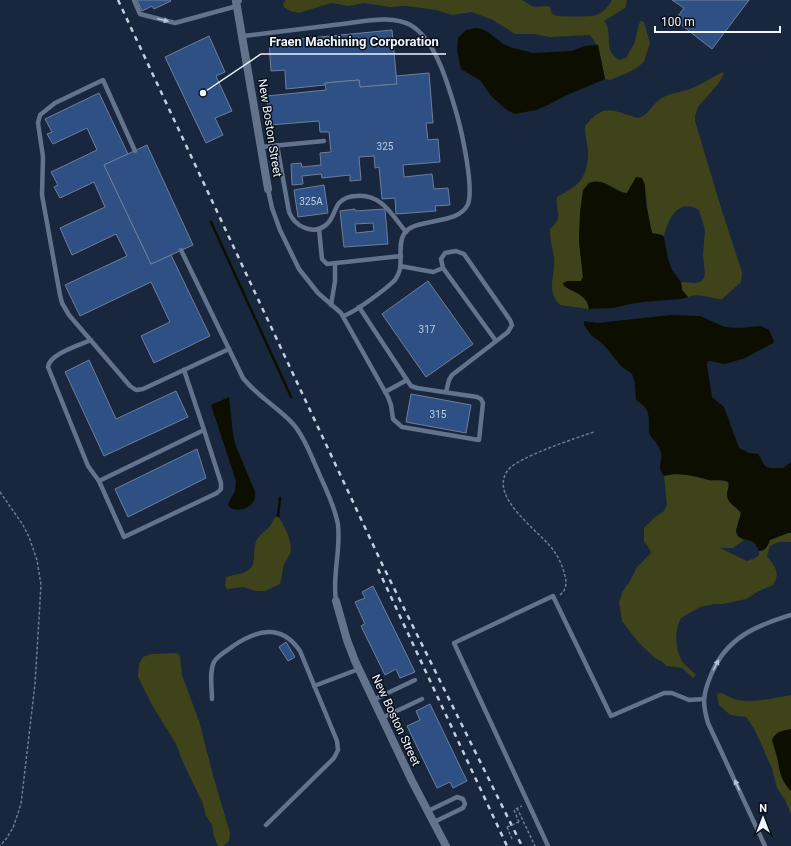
<svg xmlns="http://www.w3.org/2000/svg" width="791" height="846" font-family="Roboto,sans-serif">
<rect width="100%" height="100%" fill="#18273e"/>
<g fill="#3e4319">
<path d="M286,0H522L534,7L547,6L550,7C551,10 551,13 554,15C558,17 592,17 596,15C603,13 609,6 612,0H627L625,8L604,21C614,32 602,50 619,60L626,58L634,44L640,21L644,22L650,43L644,62L635,69L627,73L610,80L605,79L598,45L596,44L590,35L550,37L533,34H515L493,20L472,12L452,15L436,10L406,6L390,7L364,3L349,6L331,3L299,13L290,11L284,7L283,3Z"/>
<path d="M723,72L724,74L718,84L698,107L695,116V121L722,211L741,269L742,274L741,282L722,299C710,299 700,292 688,297L682,290L681,282L695,283L700,282L703,279L705,275L703,255L705,230L699,210C678,197 667,220 664,237L662,235L652,233L648,216L646,194L631,185L627,193H624L607,184L580,212L579,241L583,277L581,281H567L568,289C577,293 588,297 589,309L560,305C545,290 556,275 554,257C552,248 550,239 550,229C565,216 555,214 557,197C563,193 570,190 576,185C585,178 589,162 588,151C587,142 585,135 585,126C605,102 612,111 638,118C648,116 650,107 658,101C667,93 679,93 690,89C701,85 712,77 723,72Z"/>
<path d="M671,474C684,473 696,477 709,480C715,481 722,479 728,482C730,487 728,490 727,495C727,503 737,507 741,513L736,531C736,536 739,538 744,540L733,548H720L747,561L755,558L759,555V551C767,550 767,547 770,540L788,533H791V542H779L770,546L767,556C775,567 781,572 773,585L759,591L746,599L723,604H714L700,607L681,618C674,630 675,649 682,661C686,666 692,671 696,675L693,678L682,668L667,666L661,661L655,658L639,643L622,621L619,602L623,591L630,581L637,567L651,553L650,550L644,541V528L654,518L664,511L667,505L664,476Z"/>
<path d="M278,516C284,525 294,544 290,554C287,559 284,563 283,568C282,574 282,578 280,584L265,591H255L250,589L243,587L227,589L225,586L226,577C233,575 242,574 247,571C257,566 253,553 255,545C257,535 264,533 270,526C273,522 273,518 278,516Z"/>
<path d="M177,653L180,656L182,675L199,721L213,775L230,833L229,841L224,846H218L214,836L212,825L206,816L203,804L182,760L176,744L152,705L138,677L139,664L143,657L151,654Z"/>
<path d="M721,693C727,695 732,699 738,700C755,703 774,698 791,695V814L785,800L777,788L772,769L760,741L753,727L746,717C741,716 737,717 732,715C727,714 724,708 719,705L717,694Z"/>
</g>
<g fill="#0c0f00">
<path d="M475,28L482,29L488,32L503,44L513,48L533,53L572,51L584,46L598,45L605,79L565,96L548,105L536,110L515,114L507,110L491,96L481,81L461,69L457,51L458,38L466,30Z"/>
<path d="M636,177L642,178L645,185L646,204L652,233L662,235L664,237L668,259L672,270L681,282L682,290L688,297L681,299L643,302L630,304L614,308L589,309C588,295 573,292 564,286L563,283L567,281H581L583,277L579,241L580,212L583,190L589,183C607,177 611,192 627,193Z"/>
<path d="M671,315L700,316L725,327L739,328L761,326L769,330L774,341L773,343L745,358L725,364L710,361H708L707,365L712,397L724,407L739,448L749,453L758,454L765,466L770,468H783L791,462V533H788L770,540C767,546 767,550 759,551C753,537 751,543 739,537L736,531L741,513C737,507 727,503 727,495C727,489 730,487 728,482C722,479 715,481 709,480C693,476 680,472 664,476C656,466 663,463 661,453C660,446 653,440 650,435C648,432 649,429 649,426C649,411 648,408 636,400L635,383L632,374L621,366L604,345L591,335L584,325V321L597,323Z"/>
<path d="M229,397L233,434L236,446L255,492C257,506 242,513 230,508L228,504L235,491L236,481L211,405Z"/>
<path d="M791,729V791C782,782 780,774 778,762C777,755 774,748 772,740C776,731 782,731 791,729Z"/>
</g>
<g fill="none" stroke-linecap="round" stroke-linejoin="round">
<g stroke="#0c0f00" stroke-width="2.5">
<path d="M211,222L291,397"/>
<path d="M278,516L280,498"/>
</g>
</g>
<g fill="#2e5084" stroke="#6d7f9a" fill-rule="evenodd">
<path d="M137,0H170L171,1L154,9L152,6L142,11Z"/>
<path d="M672,0H749L712,49L675,20L684,8Z"/>
<path d="M392,30L397,84L360,87L359,80L325,83V85L286,89L285,70L271,71L269,42Z"/>
<path d="M209,36L225,72L216,76L232,111L215,118L223,135L206,143L165,57Z"/>
<path d="M429,73L433,123H426L428,140L438,139L440,162L403,165L404,177L432,174L434,189L448,188L450,205L435,206L436,211L396,214L395,198L382,199L379,167L375,168L374,156L359,157L361,180L350,181V175L322,178L321,174L302,176L303,184L292,185L291,164L301,163L302,167L321,165L320,153L331,152L329,132H320L319,121L270,125L267,96L326,90L325,83L359,80L360,87L397,84L396,76Z"/>
<path d="M99,93L128,154L104,165L151,264L171,255L210,336L154,363L141,336L170,322L151,282L80,316L65,285L127,256L116,234L72,255L60,228L105,207L94,182L60,198L54,187L58,185L51,172L97,150L87,128L53,144L47,134L52,132L45,119Z"/>
<path d="M147,145L193,245L151,264L104,165Z"/>
<path d="M324,185L328,213L298,217L294,190Z"/>
<path d="M355,209V211L385,209L388,244L344,247L340,211ZM373,223L374,231L356,233L355,224Z"/>
<path d="M428,281L473,344L426,377L382,314Z"/>
<path d="M89,360L116,419L176,391L188,417L104,456L65,372Z"/>
<path d="M411,394L471,405L466,433L406,422Z"/>
<path d="M197,449L206,478L128,517L115,489Z"/>
<path d="M373,586L415,672L400,678L396,669L385,675L361,626L365,624L355,602L365,598L362,592Z"/>
<path d="M286,642L295,657L288,661L279,647Z"/>
<path d="M430,704L467,781L453,788L450,782L437,788L407,726L420,720L416,711Z"/>
</g>
<g fill="none" stroke-linecap="round" stroke-linejoin="round">
<g stroke="#717c8e" stroke-width="1.5" stroke-dasharray="3 2" stroke-linecap="butt">
<path d="M0,492L23,525L29,537L37,560L41,585L35,684L21,804L13,828L6,839L0,846"/>
<path d="M560,595C566,590 567,584 565,576C563,567 559,558 554,551C541,532 487,497 508,470C518,457 576,438 594,432"/>
<path d="M517,808L535,846"/>
<path d="M519,822L514,810L522,806"/>
<path d="M507,827L512,839"/>
</g>
<g stroke="#63738c" stroke-width="4.5">
<path d="M134,0L140,14L175,23L237,6"/>
<path d="M243,36C276,32 309,28 342,24C358,22 377,18 393,20C402,21 409,23 415,28C438,46 449,88 457,115C462,133 474,187 468,204C459,226 414,217 404,234C398,243 402,258 400,269C399,273 397,277 395,280C386,289 354,313 343,316"/>
<path d="M277,145L289,212C295,227 314,236 327,224C333,219 334,210 339,203C343,199 350,196 356,196C381,193 392,215 406,232"/>
<path d="M261,147L324,141"/>
<path d="M135,151L103,80L55,103L40,115L38,123L43,157L42,195L60,295L62,303L69,315L130,386L136,390L143,389L229,349"/>
<path d="M268,189L272,208L280,230L299,269L318,293L341,313L388,397L391,405L393,419L402,427L479,440L483,403L481,399L477,397L417,388L411,386L359,307"/>
<path d="M319,229L322,259L327,264L401,256"/>
<path d="M181,250L243,378C258,397 279,408 294,425C305,438 311,456 318,471C325,488 335,506 338,525C341,550 332,576 336,601"/>
<path d="M400,266L433,272L443,268"/>
<path d="M331,305L335,281V263"/>
<path d="M91,340C80,345 49,354 48,367L88,466L99,481L204,430L184,370"/>
<path d="M385,392L407,380"/>
<path d="M446,392L449,380L452,375L508,332L512,325L510,320L464,254L456,251L445,253L441,259L443,268L496,341"/>
<path d="M99,481L124,537L217,493L221,489V483L204,430"/>
<path d="M314,686L359,669"/>
<path d="M212,699C212,688 209,672 214,662C218,655 227,651 233,646C257,630 281,623 300,651L337,741L338,750L334,758L266,825"/>
<path d="M373,700L415,680"/>
<path d="M382,718L422,699"/>
<path d="M428,811L457,797L463,799L465,804L463,808L434,822"/>
<path d="M548,846L454,643L553,596L611,716L664,693H672L689,700L704,699"/>
<path d="M765,846L708,723C702,703 703,694 711,675C726,638 755,626 791,615"/>
</g>
<g stroke="#63738c" stroke-width="8">
<path d="M236,1L268,189"/>
<path d="M336,601L347,640L355,661L412,781L446,846"/>
</g>
<path stroke="#63738c" stroke-width="8" d="M236,0H238"/>
<g stroke="#c6ceda" stroke-width="2.5" stroke-dasharray="5 5" stroke-linecap="butt">
<path d="M118,0L383,566L522,846"/>
<path d="M378,569L507,846"/>
</g>
<path stroke="#717c8e" stroke-width="1.5" stroke-dasharray="3 2" stroke-linecap="butt" d="M507,827L519,822"/>
</g>
<defs><path id="oneway-solid" d="M-6-.8H1V-3.2L6.5 0L1 3.2V.8H-6Z"/></defs>
<g fill="#b7c1d0">
<use href="#oneway-solid" transform="translate(163 20) rotate(14)"/>
<use href="#oneway-solid" transform="translate(716 665) rotate(-62)"/>
<use href="#oneway-solid" transform="translate(737 785) rotate(-115)"/>
</g>
<g text-anchor="middle" dominant-baseline="central" stroke-width="3" stroke-linejoin="round" paint-order="stroke">
<g font-size="10" fill="#bfcce0">
<text x="385" y="146">325</text>
<text x="311" y="201">325A</text>
<text x="427" y="329">317</text>
<text x="438" y="414">315</text>
</g>
<g font-size="12" fill="#eff5fe" stroke="#09101a">
<text transform="translate(270 128) rotate(81)">New Boston Street</text>
<text transform="translate(396 720) rotate(65)">New Boston Street</text>
</g>
</g>
<path fill="none" stroke="#eff5fe" stroke-width="1.5" d="M203 93L261 54H446"/>
<circle fill="#eff5fe" stroke="#09101a" stroke-width="1.5" cx="203" cy="93" r="4"/>
<g font-size="13" text-anchor="middle" font-weight="bold" fill="#eff5fe" stroke="#09101a" stroke-width="3" stroke-linejoin="round" paint-order="stroke">
<text x="354" y="46">Fraen Machining Corporation</text>
</g>
<g transform="translate(763 818)" stroke="#09101a" stroke-width="3" paint-order="stroke">
<path d="M0-3L7 15L0 10L-7 15Z" fill="#eff5fe"/>
<text y="-6" font-size="11" font-weight="bold" text-anchor="middle" fill="#eff5fe">N</text>
</g>
<path d="M655 26v6h125v-6" fill="none" stroke="#eff5fe" stroke-width="2"/>
<text x="661" y="26" font-size="12" fill="#eff5fe" stroke="#09101a" stroke-width="3" paint-order="stroke">100 m</text>
</svg>
